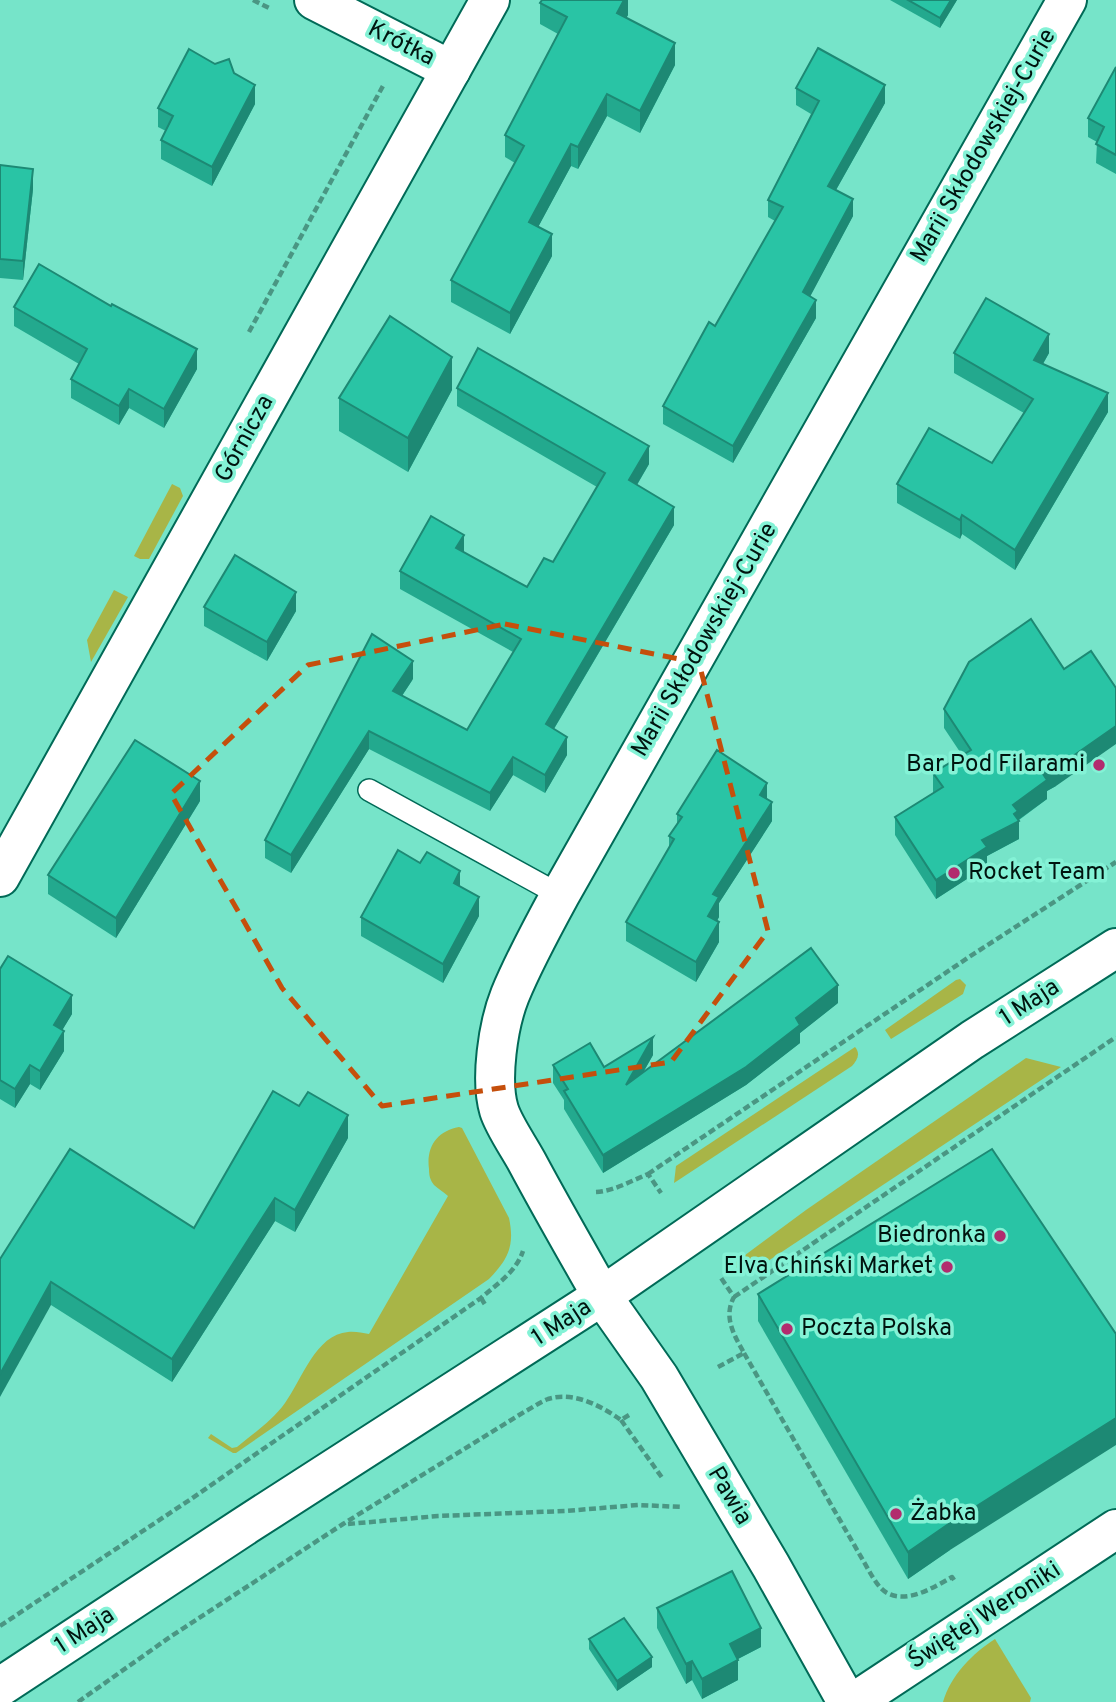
<svg xmlns="http://www.w3.org/2000/svg" width="1116" height="1702" font-family="Overpass,sans-serif">
<rect width="100%" height="100%" fill="#76e4c9"/>
<g fill="#a8b547">
<path d="M172,484L180,488L183,496L149,559H140L134,556Z"/>
<path d="M114,590L128,597L91,662L87,640Z"/>
<path d="M960,979L966,985L963,994L891,1039L885,1030L956,980Z"/>
<path d="M855,1047C861,1054 857,1060 852,1066L674,1183L676,1166Z"/>
<path d="M1026,1058L1061,1067L750,1273L729,1267L806,1210Z"/>
<path d="M459,1127L462,1128L509,1218C515,1246 508,1259 489,1279L236,1453H233L208,1438L211,1434L232,1448L237,1447C254,1433 272,1421 285,1403C301,1381 316,1334 348,1332C355,1331 362,1333 369,1334L448,1196C444,1192 438,1189 434,1185C430,1180 429,1175 429,1169C426,1147 437,1131 459,1127Z"/>
<path d="M995,1639L1031,1698L1030,1702H943C950,1676 973,1653 995,1639Z"/>
</g>
<g fill="none" stroke-linecap="round" stroke-linejoin="round">
<defs>
<path id="lane" d="M369,790L560,895"/>
<g id="street">
<path d="M314,0L451,70"/>
<path d="M0,877L490,0"/>
<path d="M602,1296C577,1252 551,1207 527,1162C519,1147 504,1126 499,1110C490,1080 498,1025 510,995C524,961 542,928 560,895L1067,0"/>
<path d="M854,1702L1116,1529"/>
</g>
<g id="secondary">
<path d="M602,1296L659,1377L771,1566L847,1702"/>
<path d="M0,1687L246,1525L602,1296L972,1040L1116,948"/>
</g>
</defs>
<use href="#lane" stroke="#016a57" stroke-width="24"/>
<use href="#street" stroke="#016a57" stroke-width="42"/>
<use href="#secondary" stroke="#016a57" stroke-width="42"/>
<g stroke="#4a9683" stroke-width="4.5" stroke-dasharray="7 3.5" stroke-linecap="butt">
<path d="M253,0L271,9"/>
<path d="M249,332L384,84"/>
<path d="M648,1174L969,957L1116,862"/>
<path d="M596,1192C614,1191 631,1181 648,1174L661,1193"/>
<path d="M734,1297L1116,1037"/>
<path d="M481,1298L486,1306"/>
<path d="M744,1353L872,1576C876,1582 880,1589 887,1593C908,1604 934,1587 952,1577L956,1583"/>
<path d="M718,1367L744,1353C734,1335 723,1317 734,1297L721,1278"/>
<path d="M621,1420L663,1479"/>
<path d="M348,1524L438,1516L565,1511L638,1505L683,1507"/>
<path d="M0,1626L191,1499L481,1298C497,1284 516,1272 523,1251"/>
<path d="M78,1702L170,1637L343,1524L524,1412C532,1408 540,1402 548,1399C574,1391 601,1406 621,1420L629,1415"/>
</g>
<use href="#lane" stroke="#fff" stroke-width="21"/>
<use href="#street" stroke="#fff" stroke-width="38"/>
<use href="#secondary" stroke="#fff" stroke-width="38"/>
</g>
<g fill="#23a98e">
<path d="M628,0V15L626,18L675,65L640,133L607,116L578,169L571,166L538,227L552,256L510,334L451,302V280L515,163L505,157V135L558,34L540,24V3Z"/>
<path d="M890,0H957L940,28Z"/>
<path d="M1116,67V174L1096,163L1097,142L1088,137V118Z"/>
<path d="M234,73L255,104L212,186L161,159V140L166,131L158,127V108Z"/>
<path d="M796,88L885,103L836,190L853,216L810,296L816,318L733,463L663,424V406L715,326L775,221L768,217V200L811,114L796,105Z"/>
<path d="M0,165L33,189L23,280L0,278Z"/>
<path d="M14,307L197,369L164,428L129,408L119,425L71,398V379L79,364L14,326Z"/>
<path d="M954,353H1049L1043,364L1108,412L1015,570L962,534L960,539L897,503V484L992,463L1024,413L954,373Z"/>
<path d="M457,388L649,464L637,485L674,525L554,729L567,755L545,793L513,775L490,811L369,749L291,873L265,858V840L413,679L402,696L467,730L513,652L400,589V571L527,587L553,562L597,487L457,406Z"/>
<path d="M452,390L408,472L339,431V398Z"/>
<path d="M204,607L296,611L267,661L204,626Z"/>
<path d="M944,709L1056,786L1047,791V799L1019,820V839L987,856V866L936,899L895,835V817L933,793V773L962,755L944,728Z"/>
<path d="M767,799L772,821L719,903V917L717,921L719,942L696,982L626,941V922L669,847V836L677,824V814Z"/>
<path d="M200,801L116,938L48,894V875Z"/>
<path d="M420,863L460,886L479,916L443,983L361,936V917Z"/>
<path d="M0,969L72,1014L62,1030L64,1051L40,1090L30,1084L15,1108L0,1099Z"/>
<path d="M838,1003L800,1033V1043L746,1085L603,1173L564,1109V1100L553,1083V1065L604,1067L653,1055L644,1071Z"/>
<path d="M348,1138L295,1232L275,1221L172,1382L51,1305L0,1259L194,1228Z"/>
<path d="M758,1294L950,1550L908,1579L758,1321Z"/>
<path d="M657,1608L761,1647L738,1659V1680L702,1699L692,1680L686,1684L657,1628Z"/>
<path d="M589,1639L652,1667L617,1691L589,1649Z"/>
</g>
<g fill="#1d8974">
<path d="M624,0H628V15L617,35V13Z"/>
<path d="M951,0H957L940,28V18Z"/>
<path d="M675,43V65L640,133V111Z"/>
<path d="M255,85V104L212,186V167Z"/>
<path d="M885,85V103L828,204V186Z"/>
<path d="M607,94V116L578,169V147Z"/>
<path d="M571,144V166L529,244V222Z"/>
<path d="M33,169V189L23,280V261Z"/>
<path d="M853,199V216L803,310V292Z"/>
<path d="M552,234V256L510,334V313Z"/>
<path d="M816,300V318L733,463V446Z"/>
<path d="M1049,334V353L1034,379V360Z"/>
<path d="M197,349V369L164,428V409Z"/>
<path d="M452,357V390L408,472V438Z"/>
<path d="M129,389V408L119,425V406Z"/>
<path d="M1108,393V412L1015,570V550Z"/>
<path d="M649,446V464L629,498V480Z"/>
<path d="M674,507V525L546,742V724Z"/>
<path d="M962,515V534L960,539V520Z"/>
<path d="M464,535V553L456,548Z"/>
<path d="M296,592V611L267,661V642Z"/>
<path d="M413,661V679L393,709V691Z"/>
<path d="M1116,726V744L1056,786L1047,791V799L1018,820L1019,821V839L987,856V866L936,899V880L982,840L1013,805L1043,774Z"/>
<path d="M369,731V749L291,873V855Z"/>
<path d="M567,737V755L545,793V775Z"/>
<path d="M513,757V775L490,811V793Z"/>
<path d="M200,781V801L116,938V918Z"/>
<path d="M767,783V803L760,795Z"/>
<path d="M772,802V821L719,903V917L708,936V916L713,894Z"/>
<path d="M460,871V890L454,883Z"/>
<path d="M479,897V916L443,983V964Z"/>
<path d="M719,922V942L696,982V962Z"/>
<path d="M838,985V1003L800,1033V1043L746,1085L603,1173V1155L796,1018Z"/>
<path d="M72,995V1014L54,1044V1025Z"/>
<path d="M64,1031V1051L40,1090V1071Z"/>
<path d="M653,1037V1055L626,1102V1085Z"/>
<path d="M30,1065V1084L15,1108V1089Z"/>
<path d="M348,1115V1138L295,1232V1210Z"/>
<path d="M275,1198V1221L172,1382V1359Z"/>
<path d="M51,1282V1305L0,1397V1374Z"/>
<path d="M1116,1418V1445L950,1550L908,1579V1552L950,1523Z"/>
<path d="M761,1628V1647L730,1663V1644Z"/>
<path d="M652,1657V1667L617,1691V1681Z"/>
<path d="M738,1660V1680L702,1699V1679Z"/>
<path d="M692,1661V1680L686,1684V1664Z"/>
</g>
<g fill="#29c4a5" stroke="#1d8974" stroke-width="2">
<path d="M542,0H624L617,13L675,43L640,111L607,94L578,147L571,144L529,222L552,234L510,313L451,280L524,146L505,135L567,17L540,3Z"/>
<path d="M908,0H951L940,18Z"/>
<path d="M818,48L885,85L828,186L853,199L803,292L816,300L733,446L663,406L709,322L715,326L783,207L768,200L819,101L796,88Z"/>
<path d="M189,49L215,64L229,59L234,73L255,85L212,167L161,140L173,116L158,108Z"/>
<path d="M1116,67V155L1096,144L1104,127L1088,118Z"/>
<path d="M0,165L33,169L23,261L0,259Z"/>
<path d="M39,264L111,306L112,304L197,349L164,409L129,389L119,406L71,379L87,349L14,307Z"/>
<path d="M986,298L1049,334L1034,360L1108,393L1015,550L962,515L960,520L897,484L929,428L992,463L1033,399L954,353Z"/>
<path d="M390,316L452,357L408,438L339,398Z"/>
<path d="M478,348L649,446L629,480L674,507L546,724L567,737L545,775L513,757L490,793L369,731L291,855L265,840L372,634L413,661L393,691L467,730L521,639L400,571L431,516L464,535L456,548L527,587L544,558L553,562L605,473L457,388Z"/>
<path d="M235,555L296,592L267,642L204,607Z"/>
<path d="M1031,619L1064,669L1091,651L1116,688V726L1056,768L1043,774L1047,780L1013,805L1018,811L1014,814L1019,821L982,840L987,847L936,880L895,817L943,787L933,773L971,750L944,709L969,662Z"/>
<path d="M135,740L200,781L116,918L48,875Z"/>
<path d="M717,750L767,783L760,795L772,802L713,894L719,897L708,916L719,922L696,962L626,922L674,839L669,836L682,817L677,814Z"/>
<path d="M398,850L420,863L427,852L460,871L454,883L479,897L443,964L361,917Z"/>
<path d="M811,948L838,985L796,1018L800,1025L746,1067L603,1155L564,1091L568,1089L553,1065L590,1043L604,1067L653,1037L626,1085Z"/>
<path d="M8,956L72,995L54,1025L64,1031L40,1071L30,1065L15,1089L0,1080V969Z"/>
<path d="M273,1091L299,1106L308,1092L348,1115L295,1210L275,1198L172,1359L51,1282L0,1374V1259L70,1149L194,1228Z"/>
<path d="M992,1149L1116,1334V1418L950,1523L908,1552L758,1294Z"/>
<path d="M732,1571L761,1628L730,1644L738,1660L702,1679L692,1661L686,1664L657,1608Z"/>
<path d="M624,1618L652,1657L617,1681L589,1639Z"/>
</g>
<path fill="none" stroke="#c54f0c" stroke-width="5" stroke-dasharray="14 9" stroke-linejoin="round" d="M505,624L699,663L768,931L671,1062L382,1106L282,988L171,794L308,665Z"/>
<g fill="#b22b6e" stroke="#84f2d6" stroke-width="2.5">
<circle cx="1099" cy="765" r="7"/>
<circle cx="954" cy="873" r="7"/>
<circle cx="1000" cy="1236" r="7"/>
<circle cx="947" cy="1267" r="7"/>
<circle cx="787" cy="1329" r="7"/>
<circle cx="896" cy="1514" r="7"/>
</g>
<g text-anchor="middle" dominant-baseline="central" stroke-width="7" stroke-linejoin="round" paint-order="stroke">
<g font-size="24" fill="#00140f" stroke="#84f2d6">
<text transform="translate(401 44) rotate(27)">Krótka</text>
<text transform="translate(984 146) rotate(-60)">Marii Skłodowskiej-Curie</text>
<text transform="translate(245 439) rotate(-61)">Górnicza</text>
<text transform="translate(705 640) rotate(-60)">Marii Skłodowskiej-Curie</text>
<text transform="translate(1030 1003) rotate(-33)">1 Maja</text>
<text transform="translate(562 1323) rotate(-33)">1 Maja</text>
<text transform="translate(729 1496) rotate(59)">Pawia</text>
<text transform="translate(985 1616) rotate(-33)">Świętej Weroniki</text>
<text transform="translate(85 1631) rotate(-33)">1 Maja</text>
</g>
<g font-size="24" fill="#00140f" stroke="#84f2d6" text-anchor="end">
<text x="1085" y="765">Bar Pod Filarami</text>
<text x="968" y="873" text-anchor="start">Rocket Team</text>
<text x="986" y="1236">Biedronka</text>
<text x="933" y="1267">Elva Chiński Market</text>
<text x="801" y="1329" text-anchor="start">Poczta Polska</text>
<text x="910" y="1514" text-anchor="start">Żabka</text>
</g>
</g>
</svg>
